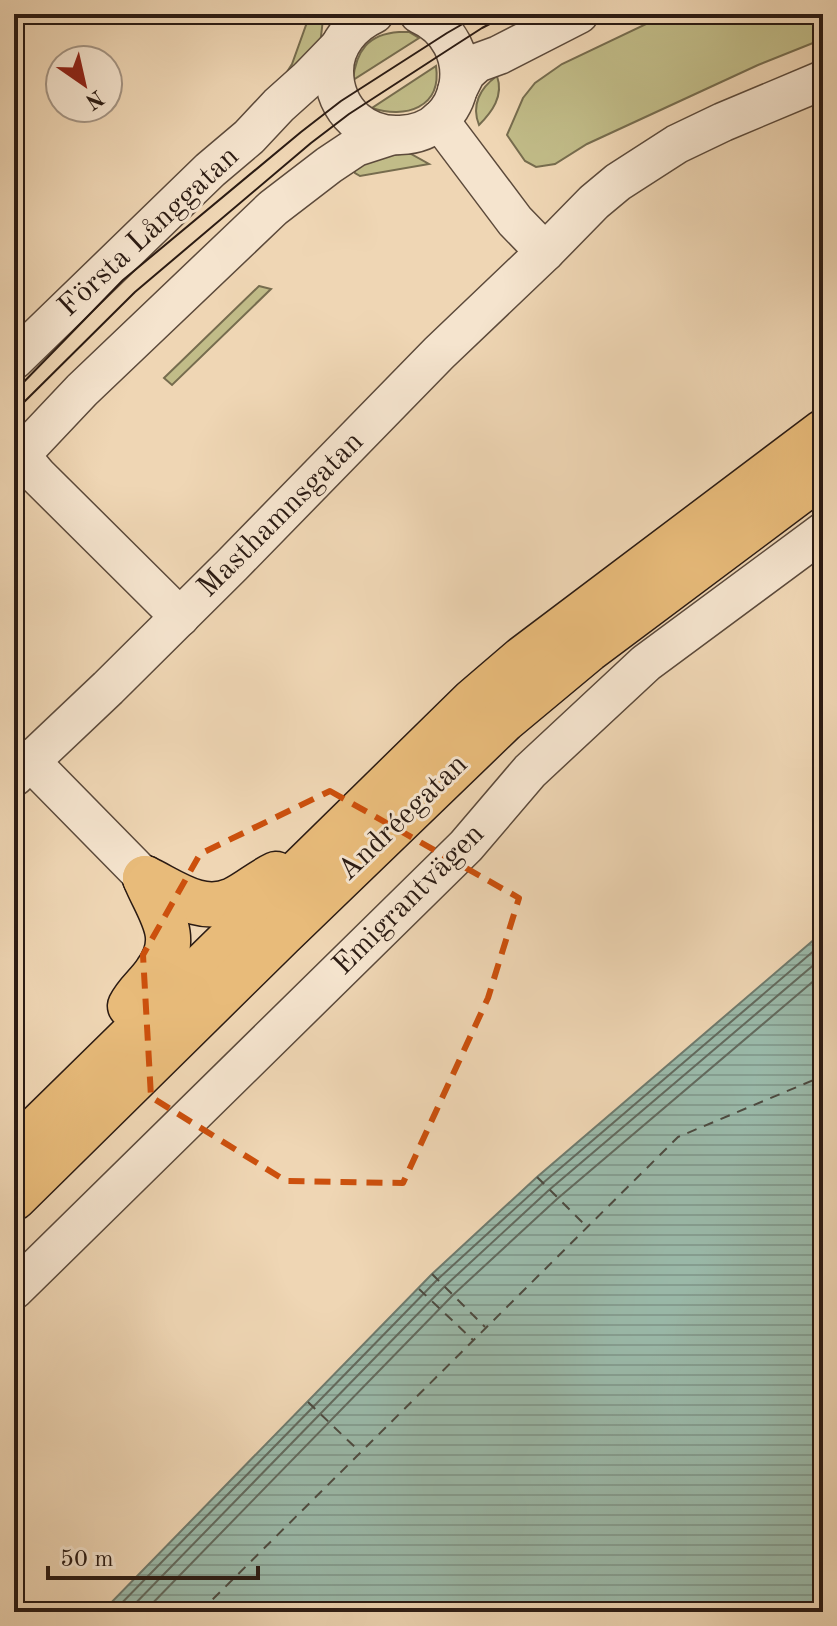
<svg xmlns="http://www.w3.org/2000/svg" width="837" height="1626" font-family="'Old Standard TT',serif">
<defs>
<pattern id="water-rules" width="6" height="5" patternUnits="userSpaceOnUse" patternTransform="scale(2)"><rect width="6" height="5" fill="#9ab9a9"/><path d="M0 2.5h6" fill="none" stroke="#859e91"/></pattern>
</defs>
<rect width="100%" height="100%" fill="#efd6b4"/>
<filter id="stains"><feTurbulence type="fractalNoise" baseFrequency=".0025" numOctaves="4"/><feColorMatrix values="0 0 0 0 .2 0 0 0 0 .09 0 0 0 0 .02 0 0 0 .5 -.17"/></filter>
<radialGradient id="worn" r=".72"><stop offset=".6" stop-color="#630" stop-opacity="0"/><stop offset="1" stop-color="#630" stop-opacity=".3"/></radialGradient>
<g fill="#c1bc88" stroke="#766c4e" stroke-width="2">
<path d="M310,14H317L323,19L320,45L278,86L292,64Z"/>
<path d="M667,14H823V39L758,65L587,144L555,164L536,167L525,161L507,135L523,98L535,83L562,64Z"/>
<path d="M399,32H409L419,38L353,80C356,51 368,34 399,32Z"/>
<path d="M436,66C442,108 405,119 372,108Z"/>
<path d="M497,76C504,96 492,112 479,125C471,105 480,88 497,76Z"/>
<path d="M394,153L411,154L429,164L360,176L355,173L351,163Z"/>
<path d="M259,286L271,289L172,385L164,378Z"/>
</g>
<path fill="url(#water-rules)" stroke="#6e7a6d" stroke-width="2" d="M823,932V1612H102L432,1274L537,1177Z"/>
<g fill="none" stroke-linecap="round" stroke-linejoin="round">
<g stroke="#626a5e" stroke-width="2">
<path d="M113,1612L438,1279L543,1183L823,943"/>
<path d="M127,1612L445,1286L549,1190L823,957"/>
<path d="M144,1612L453,1295L557,1199L823,973"/>
</g>
<g stroke="#4c4a40" stroke-width="2" stroke-dasharray="10 8" stroke-linecap="butt">
<path d="M537,1177L587,1227"/>
<path d="M432,1274L485,1327"/>
<path d="M419,1289L473,1340"/>
<path d="M308,1402L359,1451"/>
<path d="M200,1612L678,1137L823,1076"/>
</g>
<defs>
<g id="minor">
<path d="M374,14C352,24 334,45 334,71C334,90 341,107 355,120C368,131 383,136 400,135C468,133 482,42 419,14"/>
<path d="M457,91L466,73L477,63L499,55L579,14"/>
<path d="M439,120L515,221L545,252"/>
<path d="M14,360L210,170L249,137L279,105L308,79L339,47"/>
<path d="M21,456L37,475L180,617"/>
<path d="M14,462L82,390L273,208L329,165L356,147L390,136"/>
<path d="M14,757L30,761L145,878"/>
<path d="M14,777L108,688L232,565L439,353L545,252L594,202L618,182L677,144L723,122L823,80"/>
<path d="M14,1290L466,846L530,771L646,663L823,532"/>
</g>
<g id="highway">
<path d="M145,878C174,892 201,914 233,900C248,893 261,881 276,874"/>
<path d="M130,1006C137,992 149,984 157,971C182,937 159,912 145,878"/>
<path d="M14,1151L473,701L522,659L823,432"/>
<path d="M14,1198L281,935L504,720L588,650L823,474"/>
</g>
</defs>
<use href="#minor" stroke="#5c4a3b" stroke-width="41"/>
<use href="#highway" stroke="#2b1b13" stroke-width="47"/>
<use href="#minor" stroke="#f5e4ce" stroke-width="38"/>
<use href="#highway" stroke="#e8bb7a" stroke-width="44"/>
<g stroke="#2b1b13" stroke-width="2">
<path d="M14,392L123,280L301,132L341,101L447,33L480,14"/>
<path d="M14,412L135,292L311,143L349,114L454,46L482,28L509,14"/>
</g>
</g>
<path fill="none" stroke="#cc500d" stroke-width="6" stroke-dasharray="16 10" stroke-linejoin="round" d="M330,791L519,898L488,998L403,1183L286,1181L151,1097L143,955L200,854Z"/>
<g text-anchor="middle" dominant-baseline="central" stroke-width="6" stroke-linejoin="round" paint-order="stroke">
<g font-size="30" fill="#2b1b13" stroke="#f5e4ce">
<text transform="translate(149 232) rotate(-43)">Första Långgatan</text>
<text transform="translate(281 515) rotate(-45)">Masthamnsgatan</text>
<text transform="translate(403 818) rotate(-44)">Andréegatan</text>
<text transform="translate(409 900) rotate(-45)">Emigrantvägen</text>
</g>
</g>
<rect width="837" height="1626" fill="none" stroke="#efd6b4" stroke-width="48"/>
<rect x="16" y="16" width="805" height="1594" fill="none" stroke="#2b1b13" stroke-width="4"/>
<rect x="24" y="24" width="789" height="1578" fill="none" stroke="#2b1b13" stroke-width="2"/>
<g transform="translate(84 84) rotate(146)"><circle r="38" fill="#f5e4ce" stroke="#a49483" stroke-width="2"/>
<path d="M0-6L14 30L0 20L-14 30Z" fill="#8f2418"/>
<text y="-12" font-size="22" font-weight="bold" text-anchor="middle" fill="#2b1b13">N</text>
</g>
<path d="M48 1566v12h210v-12" fill="none" stroke="#2b1b13" stroke-width="4"/>
<text x="60" y="1566" font-size="24" fill="#2b1b13" stroke="#f5e4ce" stroke-width="6" paint-order="stroke">50 m</text>
<rect width="100%" height="100%" filter="url(#stains)"/>
<rect width="100%" height="100%" fill="url(#worn)"/>
</svg>
